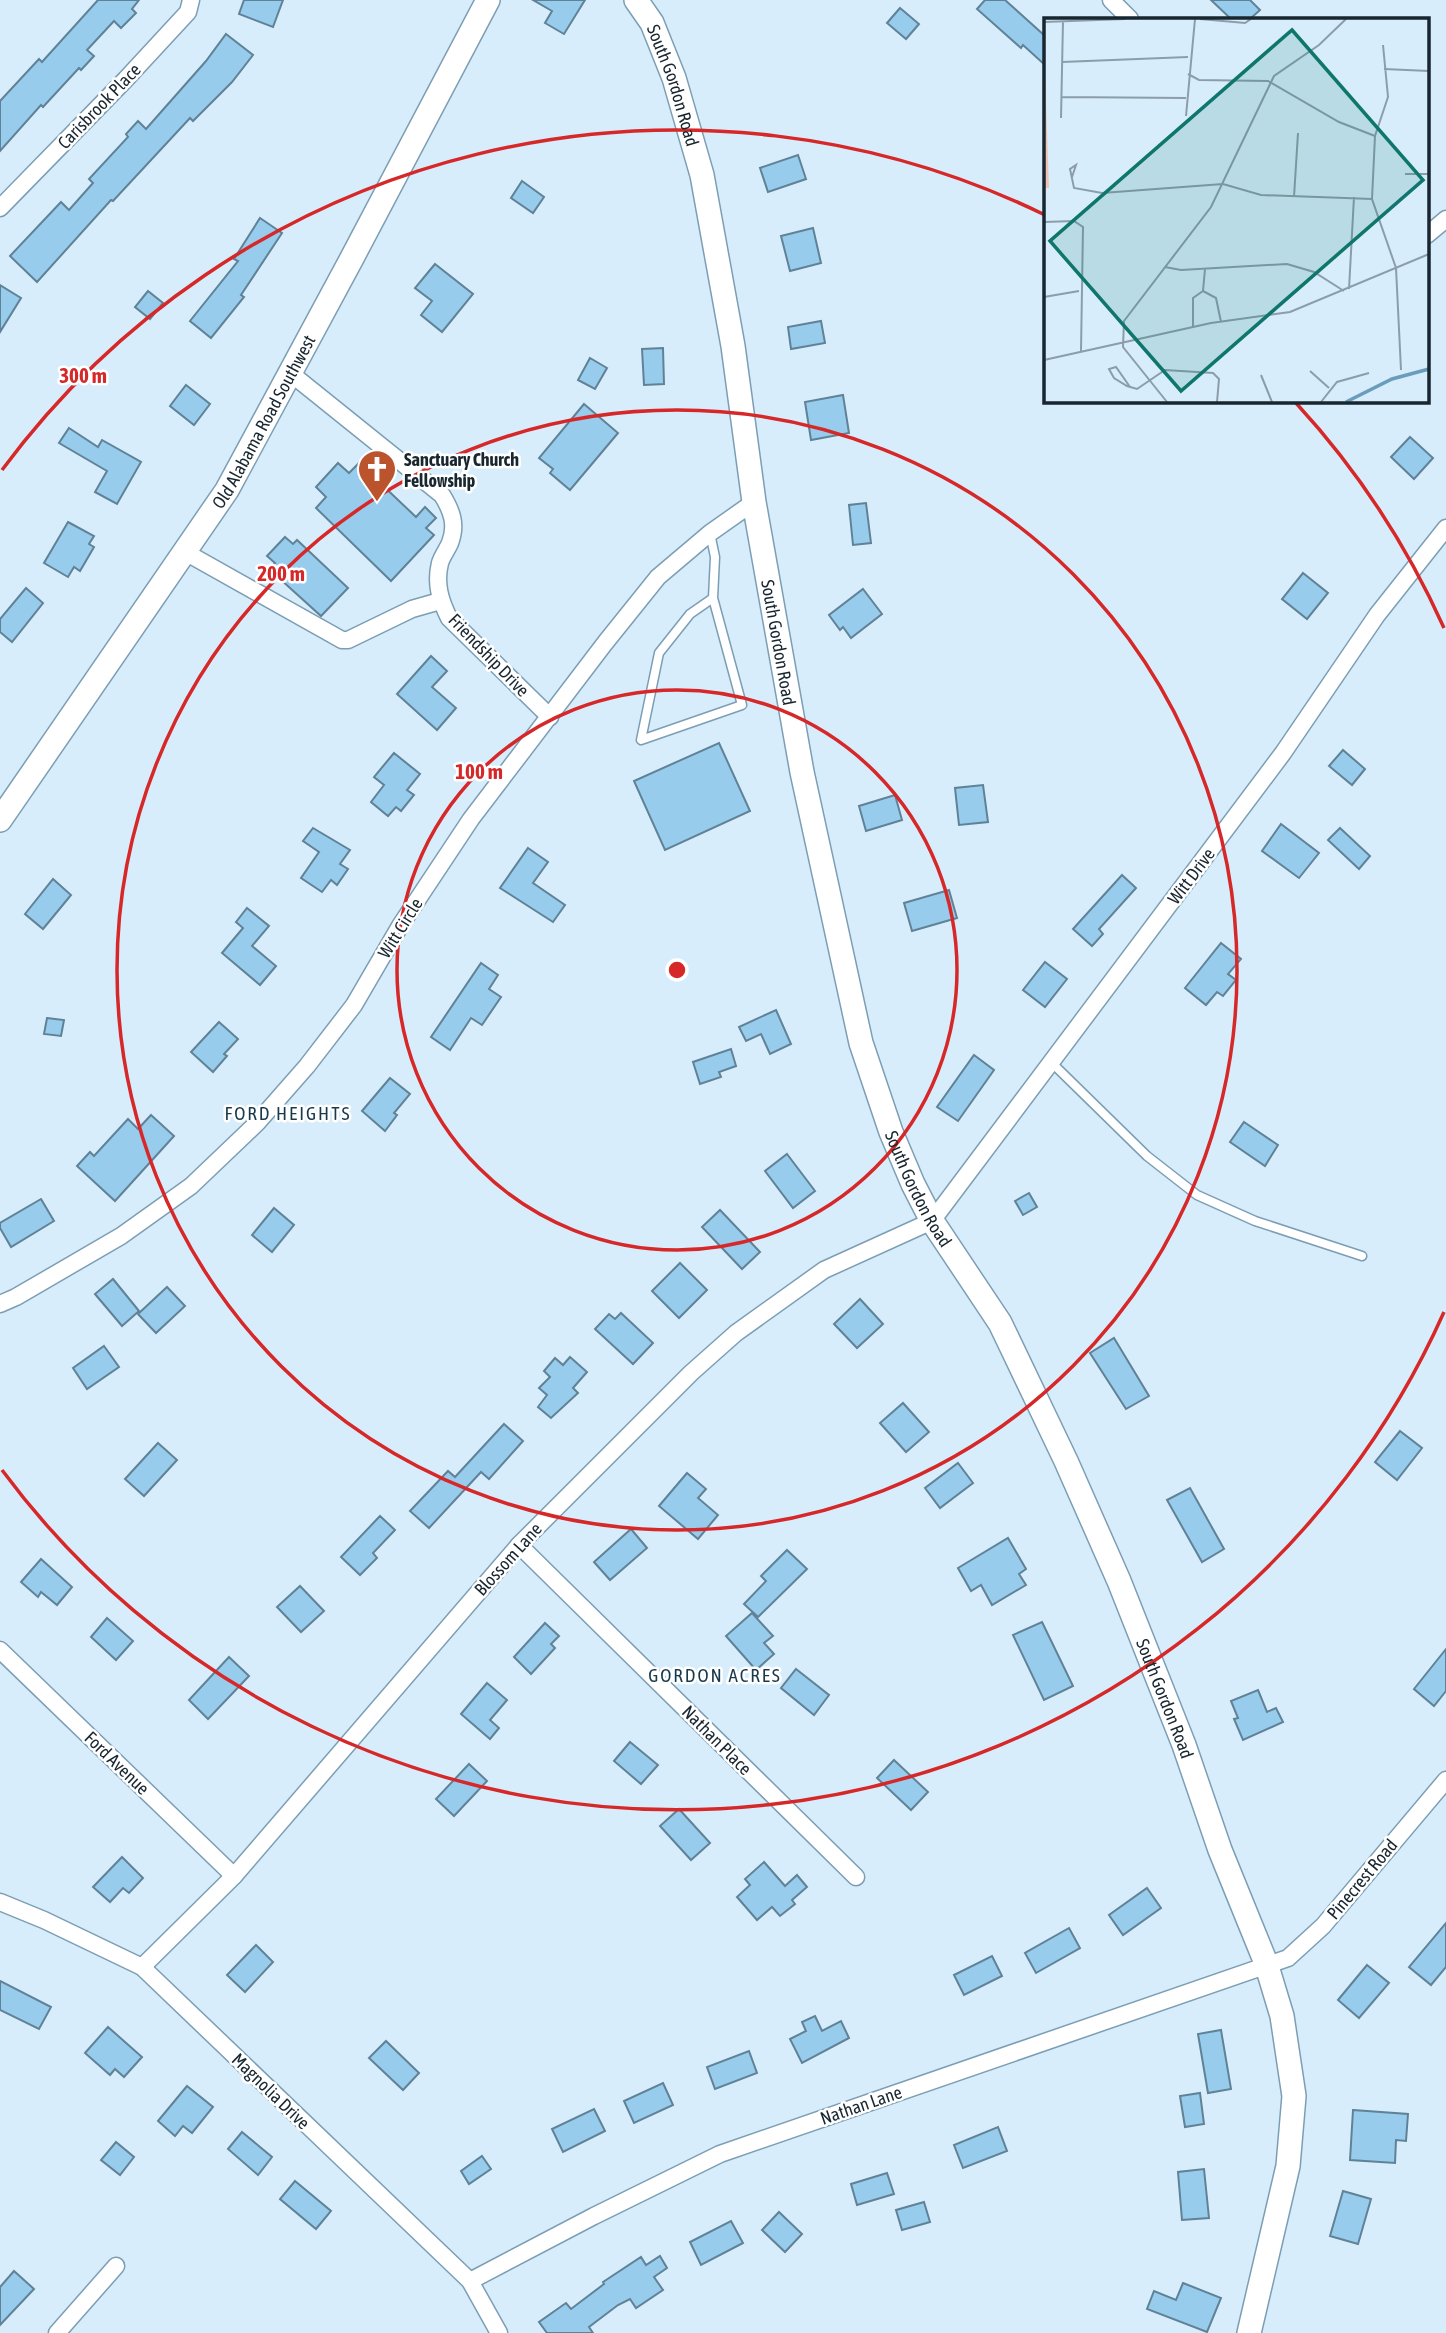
<svg xmlns="http://www.w3.org/2000/svg" width="1446" height="2333" font-family="'Asap Condensed',sans-serif">
<rect width="100%" height="100%" fill="#d7edfb"/>
<g fill="#98cced" stroke="#608297" stroke-width="2">
<path d="M98,0H139L132,9L136,13L121,28L114,21L87,50L94,56L81,70L79,68L43,107L41,105L0,151V101L39,59L42,62Z"/>
<path d="M244,0H283L273,27L239,14Z"/>
<path d="M533,0H585L564,34L545,23L552,11Z"/>
<path d="M985,0H1005L1045,36V65L1023,45L1021,48L977,9Z"/>
<path d="M1211,0H1250L1260,10L1250,19H1231Z"/>
<path d="M900,8L919,24L906,39L887,23Z"/>
<path d="M226,34L253,55L232,82L193,121L190,118L113,201L111,200L37,282L10,256L61,202L69,210L93,183L89,179L128,137L126,134L138,121L146,129L206,61Z"/>
<path d="M798,155L806,179L768,192L760,168Z"/>
<path d="M522,181L544,197L533,213L511,198Z"/>
<path d="M260,218L282,233L241,295L244,297L211,338L190,321L238,261L234,259Z"/>
<path d="M813,228L821,263L790,271L781,236Z"/>
<path d="M435,264L473,294L442,332L421,315L432,301L415,288Z"/>
<path d="M0,285L21,298L0,332Z"/>
<path d="M148,291L163,303L150,319L135,307Z"/>
<path d="M821,321L825,343L791,349L788,327Z"/>
<path d="M663,348L664,384L644,385L642,349Z"/>
<path d="M590,358L607,368L595,389L578,380Z"/>
<path d="M186,385L210,404L194,425L170,406Z"/>
<path d="M843,395L849,433L811,440L805,402Z"/>
<path d="M584,404L618,433L570,490L550,473L553,469L539,458Z"/>
<path d="M69,428L98,447L102,440L141,462L117,504L95,492L107,471L59,443Z"/>
<path d="M1410,437L1433,458L1414,479L1391,457Z"/>
<path d="M338,463L349,473L359,463L416,517L425,507L436,518L426,528L434,535L391,581L316,508L326,497L316,487Z"/>
<path d="M866,503L871,543L853,545L849,505Z"/>
<path d="M68,522L94,536L89,544L94,547L80,571L74,567L68,577L44,563Z"/>
<path d="M285,537L293,544L297,540L348,588L321,616L269,569L275,563L267,556Z"/>
<path d="M1303,573L1328,593L1307,619L1282,599Z"/>
<path d="M26,588L43,603L12,642L0,632V619Z"/>
<path d="M863,589L882,614L851,638L843,627L840,630L829,615Z"/>
<path d="M431,656L447,671L432,687L456,708L437,730L397,694Z"/>
<path d="M719,743L750,811L665,850L634,781Z"/>
<path d="M1343,750L1365,769L1352,785L1329,766Z"/>
<path d="M394,753L420,774L407,790L414,795L401,811L396,807L388,816L371,802L384,785L374,777Z"/>
<path d="M983,785L988,822L959,825L955,788Z"/>
<path d="M895,795L902,820L866,831L859,806Z"/>
<path d="M1281,824L1319,853L1299,878L1262,851Z"/>
<path d="M313,828L350,850L340,864L348,869L337,885L331,880L322,892L301,878L319,852L303,841Z"/>
<path d="M1340,828L1370,856L1359,869L1328,840Z"/>
<path d="M528,848L548,862L533,883L565,905L553,922L500,888Z"/>
<path d="M1122,875L1136,888L1099,929L1103,934L1092,946L1073,929Z"/>
<path d="M53,879L71,895L43,929L25,914Z"/>
<path d="M949,890L957,918L912,931L904,903Z"/>
<path d="M247,908L269,926L252,946L276,966L260,985L222,953L243,928L236,922Z"/>
<path d="M1221,943L1241,959L1228,974L1236,980L1223,996L1217,992L1206,1005L1185,988Z"/>
<path d="M1045,962L1067,979L1045,1007L1023,990Z"/>
<path d="M481,963L498,975L489,989L501,997L482,1025L471,1018L450,1050L431,1037Z"/>
<path d="M776,1010L791,1044L770,1054L761,1034L746,1041L739,1027Z"/>
<path d="M47,1018L64,1020L61,1036L44,1034Z"/>
<path d="M219,1022L238,1039L224,1054L227,1056L213,1072L191,1052Z"/>
<path d="M731,1049L736,1066L719,1072L721,1077L700,1084L693,1062Z"/>
<path d="M974,1055L994,1070L958,1121L937,1107Z"/>
<path d="M390,1078L410,1094L394,1113L397,1115L385,1131L362,1111Z"/>
<path d="M151,1115L174,1136L115,1201L77,1166L90,1152L94,1156L128,1119L138,1129Z"/>
<path d="M1244,1122L1278,1145L1265,1166L1230,1142Z"/>
<path d="M787,1154L815,1191L793,1208L765,1171Z"/>
<path d="M1029,1193L1037,1207L1023,1215L1015,1201Z"/>
<path d="M41,1199L54,1221L11,1247L0,1228V1223Z"/>
<path d="M274,1208L294,1225L272,1252L252,1235Z"/>
<path d="M720,1210L760,1252L742,1269L702,1227Z"/>
<path d="M680,1263L707,1290L679,1318L652,1291Z"/>
<path d="M113,1279L139,1311L122,1326L95,1294Z"/>
<path d="M167,1287L185,1306L156,1333L138,1314Z"/>
<path d="M860,1299L883,1324L857,1348L834,1324Z"/>
<path d="M621,1313L653,1343L633,1364L595,1329L609,1314L615,1319Z"/>
<path d="M1114,1338L1149,1396L1126,1409L1090,1353Z"/>
<path d="M104,1346L119,1367L87,1389L73,1368Z"/>
<path d="M570,1357L587,1372L573,1388L578,1393L551,1418L538,1407L547,1395L539,1388L550,1377L544,1371L555,1358L563,1365Z"/>
<path d="M903,1403L929,1432L906,1452L880,1423Z"/>
<path d="M504,1424L523,1441L489,1479L481,1472L429,1528L410,1511L448,1471L455,1477Z"/>
<path d="M1400,1431L1422,1448L1397,1480L1375,1462Z"/>
<path d="M158,1443L177,1460L144,1496L125,1479Z"/>
<path d="M958,1463L973,1483L940,1508L925,1488Z"/>
<path d="M687,1473L706,1489L698,1498L718,1515L698,1539L659,1506Z"/>
<path d="M1190,1488L1224,1549L1202,1562L1167,1500Z"/>
<path d="M380,1516L395,1530L373,1553L377,1558L360,1575L341,1557Z"/>
<path d="M631,1529L647,1548L610,1580L594,1562Z"/>
<path d="M1008,1538L1026,1569L1019,1574L1026,1585L992,1605L981,1585L971,1591L958,1568Z"/>
<path d="M787,1550L807,1569L758,1617L744,1604L766,1581L761,1576Z"/>
<path d="M41,1559L72,1587L57,1605L41,1592L38,1597L21,1582Z"/>
<path d="M300,1586L324,1611L301,1632L277,1607Z"/>
<path d="M752,1613L773,1636L764,1643L774,1654L756,1670L726,1636Z"/>
<path d="M107,1618L133,1641L116,1660L91,1637Z"/>
<path d="M1042,1622L1073,1686L1044,1700L1013,1635Z"/>
<path d="M545,1623L559,1636L551,1644L555,1648L531,1674L514,1657Z"/>
<path d="M1446,1649V1691L1434,1706L1414,1689Z"/>
<path d="M229,1657L249,1676L208,1719L189,1700Z"/>
<path d="M796,1669L829,1695L814,1715L781,1688Z"/>
<path d="M487,1683L507,1700L490,1720L499,1728L490,1739L461,1714Z"/>
<path d="M1258,1690L1267,1712L1276,1708L1283,1722L1243,1740L1234,1719L1238,1718L1231,1701Z"/>
<path d="M630,1742L658,1765L641,1784L614,1761Z"/>
<path d="M894,1760L928,1792L911,1810L877,1778Z"/>
<path d="M469,1764L487,1781L454,1816L436,1799Z"/>
<path d="M679,1809L710,1843L691,1860L660,1826Z"/>
<path d="M122,1857L143,1878L129,1893L123,1888L110,1902L93,1887Z"/>
<path d="M764,1862L785,1886L797,1875L807,1887L792,1900L795,1904L780,1916L772,1907L757,1920L737,1897L750,1885L745,1879Z"/>
<path d="M1147,1888L1161,1908L1123,1935L1109,1915Z"/>
<path d="M1446,1923V1967L1431,1985L1409,1967Z"/>
<path d="M1069,1928L1080,1948L1036,1973L1025,1953Z"/>
<path d="M256,1945L273,1962L245,1992L227,1975Z"/>
<path d="M992,1956L1002,1976L964,1995L954,1975Z"/>
<path d="M1367,1965L1389,1983L1359,2018L1338,2000Z"/>
<path d="M0,1981L51,2007L39,2029L0,2010Z"/>
<path d="M815,2016L822,2031L841,2021L849,2038L802,2063L790,2039L806,2031L802,2022Z"/>
<path d="M108,2027L142,2057L124,2077L115,2069L110,2075L85,2053Z"/>
<path d="M1221,2030L1231,2089L1208,2093L1198,2034Z"/>
<path d="M386,2041L419,2073L403,2090L369,2058Z"/>
<path d="M749,2051L757,2073L715,2089L707,2067Z"/>
<path d="M663,2083L673,2105L634,2123L624,2101Z"/>
<path d="M187,2086L213,2107L192,2133L183,2126L175,2136L158,2121Z"/>
<path d="M1200,2093L1204,2124L1185,2127L1180,2096Z"/>
<path d="M594,2109L605,2131L563,2152L552,2129Z"/>
<path d="M1353,2110L1408,2114L1406,2141L1396,2140L1395,2163L1350,2160Z"/>
<path d="M998,2127L1007,2151L963,2168L954,2145Z"/>
<path d="M242,2132L272,2157L258,2175L228,2149Z"/>
<path d="M116,2142L134,2157L120,2175L101,2160Z"/>
<path d="M482,2156L491,2169L469,2184L461,2171Z"/>
<path d="M1204,2169L1209,2218L1182,2220L1178,2172Z"/>
<path d="M887,2173L894,2194L857,2205L851,2184Z"/>
<path d="M295,2181L331,2211L316,2229L280,2199Z"/>
<path d="M1343,2191L1371,2199L1358,2244L1330,2236Z"/>
<path d="M924,2202L930,2222L902,2230L896,2210Z"/>
<path d="M779,2212L802,2234L785,2252L762,2230Z"/>
<path d="M731,2221L743,2243L701,2265L690,2242Z"/>
<path d="M660,2256L667,2268L654,2277L663,2290L636,2308L630,2299L618,2305L589,2327L593,2333H547L539,2322L566,2303L571,2309L604,2284L603,2282L641,2257L646,2265Z"/>
<path d="M14,2271L34,2289L0,2325V2287Z"/>
<path d="M1183,2283L1221,2298L1207,2332L1147,2309L1154,2291L1176,2300Z"/>
</g>
<g fill="none" stroke-linecap="round" stroke-linejoin="round">
<defs>
<g id="lane">
<path d="M710,533L715,557L713,598L742,705L641,740L659,653L690,614L713,598"/>
<path d="M1052,1063L1147,1156L1197,1195L1255,1221L1362,1256"/>
</g>
<g id="street">
<path d="M1111,0L1130,19"/>
<path d="M0,208L126,79L188,12L191,0"/>
<path d="M1427,235L1446,219"/>
<path d="M289,372L442,495C452,511 457,525 450,543C447,550 442,556 440,563C435,583 440,600 449,618L550,717"/>
<path d="M185,552L342,640H348L412,609L440,601"/>
<path d="M0,1304L16,1297L121,1236L191,1186L257,1123L307,1066L354,1005L400,926L471,819L605,643L658,577L710,533L754,502"/>
<path d="M519,1545L856,1877"/>
<path d="M0,1650L234,1876"/>
<path d="M0,1902L44,1920L142,1967L470,2281L499,2333"/>
<path d="M142,1967L234,1876L519,1545L691,1373L736,1333L824,1270L932,1221L1283,753L1377,615L1446,528"/>
<path d="M470,2281L594,2216L720,2154L1288,1958L1323,1926L1446,1780"/>
<path d="M57,2333L116,2266"/>
</g>
<g id="secondary">
<path id="s1" d="M636,0L652,23L674,78L702,175L733,346L754,502L802,772L861,1043L891,1132L913,1184L932,1221L1000,1323L1066,1461L1119,1581L1184,1745L1220,1850L1266,1963L1282,2016L1294,2096L1288,2166L1249,2333"/>
<path id="s2" d="M0,820L227,490L352,258L488,0"/>
</g>
</defs>
<use href="#lane" stroke="#7c9eb4" stroke-width="11"/>
<use href="#street" stroke="#7c9eb4" stroke-width="19"/>
<use href="#secondary" stroke="#7c9eb4" stroke-width="26"/>
<use href="#lane" stroke="#fff" stroke-width="8"/>
<use href="#street" stroke="#fff" stroke-width="16"/>
<use href="#secondary" stroke="#fff" stroke-width="23"/>
</g>
<g fill="none" stroke="#d62828" stroke-width="3.5">
<circle cx="677" cy="970" r="280"/>
<circle cx="677" cy="970" r="560"/>
<path d="M1444 1312A840 840 0 0 1 2 1470M2 470A840 840 0 0 1 1045 215M1296 403A840 840 0 0 1 1444 628"/>
</g>
<defs>
<symbol id="church-pin" viewBox="-11 -11 22 30"><path d="M0 17L-7.5 6A9.5 9.5 0 1 1 7.5 6Z" fill="#bb532d" stroke="#fff"/><path d="M-1.2-6h2.4v3.5h3.3v2.4h-3.3V6h-2.4V-.1h-3.3v-2.4h3.3Z" fill="#fff"/></symbol>
</defs>
<g fill-rule="evenodd">
<use href="#church-pin" x="355" y="447" width="44" height="60"/>
</g>
<g text-anchor="middle" dominant-baseline="central" stroke-width="5" stroke-linejoin="round" paint-order="stroke">
<g font-size="18" fill="#18262f" stroke="#fff">
<text stroke="none"><textPath href="#s1" startOffset="94">South Gordon Road</textPath></text>
<text transform="translate(99 106) rotate(-46)">Carisbrook Place</text>
<text stroke="none"><textPath href="#s2" startOffset="478">Old Alabama Road Southwest</textPath></text>
<text stroke="none"><textPath href="#s1" startOffset="662">South Gordon Road</textPath></text>
<text transform="translate(489 655) rotate(46)">Friendship Drive</text>
<text transform="translate(1191 876) rotate(-53)">Witt Drive</text>
<text transform="translate(400 928) rotate(-58)">Witt Circle</text>
<text stroke="none"><textPath href="#s1" startOffset="1228">South Gordon Road</textPath></text>
<text transform="translate(508 1559) rotate(-48)">Blossom Lane</text>
<text stroke="none"><textPath href="#s1" startOffset="1796">South Gordon Road</textPath></text>
<text transform="translate(717 1740) rotate(45)">Nathan Place</text>
<text transform="translate(117 1763) rotate(44)">Ford Avenue</text>
<text transform="translate(1362 1879) rotate(-50)">Pinecrest Road</text>
<text transform="translate(271 2091) rotate(44)">Magnolia Drive</text>
<text transform="translate(861 2105) rotate(-19)">Nathan Lane</text>
</g>
<g font-size="18" font-weight="bold" fill="#18262f" stroke="#fff" text-anchor="start">
<text x="404" y="459">Sanctuary Church<tspan x="404" dy="21">Fellowship</tspan></text>
</g>
<g font-size="19" letter-spacing="2" fill="#1a3a4c" stroke="#fff">
<text x="288" y="1113">FORD HEIGHTS</text>
<text x="715" y="1675">GORDON ACRES</text>
</g>
</g>
<g transform="translate(1044 18)">
<rect width="385" height="385" fill="#d7edfb"/>
<path d="M0,27L5,170H0Z" fill="#f0c4b5"/>
<path fill="none" stroke="#6a9dbc" stroke-width="3.5" d="M302,384L348,361L385,351"/>
<path fill="none" stroke="#8b9da9" stroke-width="2" d="M156,1L201,5L207,1M0,4L81,1M339,27L344,79L331,118L328,181L352,250L357,352M18,44L144,39M340,51L385,53M144,56L155,62L224,63L295,104L331,118M17,79L142,80M142,98L151,1M17,100L19,3M361,156H385M28,159L32,147L26,151L30,170L58,175L179,166L217,177L328,181M250,179L254,115M0,204L30,203L39,209L37,333M121,249L137,252L243,246L270,254L300,273M305,271L310,179M159,273L172,280L177,304M159,273L161,251M0,279L35,273M149,309V280L159,273M0,342L167,305L246,294L385,236M266,353L285,370M217,357L228,384M86,369L72,349L65,351L70,360L83,368L93,371L121,352L169,355L175,361L173,384M123,384L79,329L80,303L167,189L230,58L275,27L302,1M277,384L293,364L325,355"/>
<path fill="#0f766e" fill-opacity="0.15" stroke="#0f766e" stroke-width="3.5" d="M248,12L379,162L137,373L6,223Z"/>
<rect width="385" height="385" fill="none" stroke="#18262f" stroke-width="3.5"/>
</g>
<circle cx="677" cy="970" r="10" fill="#d62828" stroke="#fff" stroke-width="3.5"/>
<g font-size="21" text-anchor="middle" font-weight="bold" fill="#d62828" stroke="#fff" stroke-width="5" stroke-linejoin="round" paint-order="stroke">
<text x="83" y="383">300 m</text>
<text x="281" y="581">200 m</text>
<text x="479" y="779">100 m</text>
</g>
</svg>
